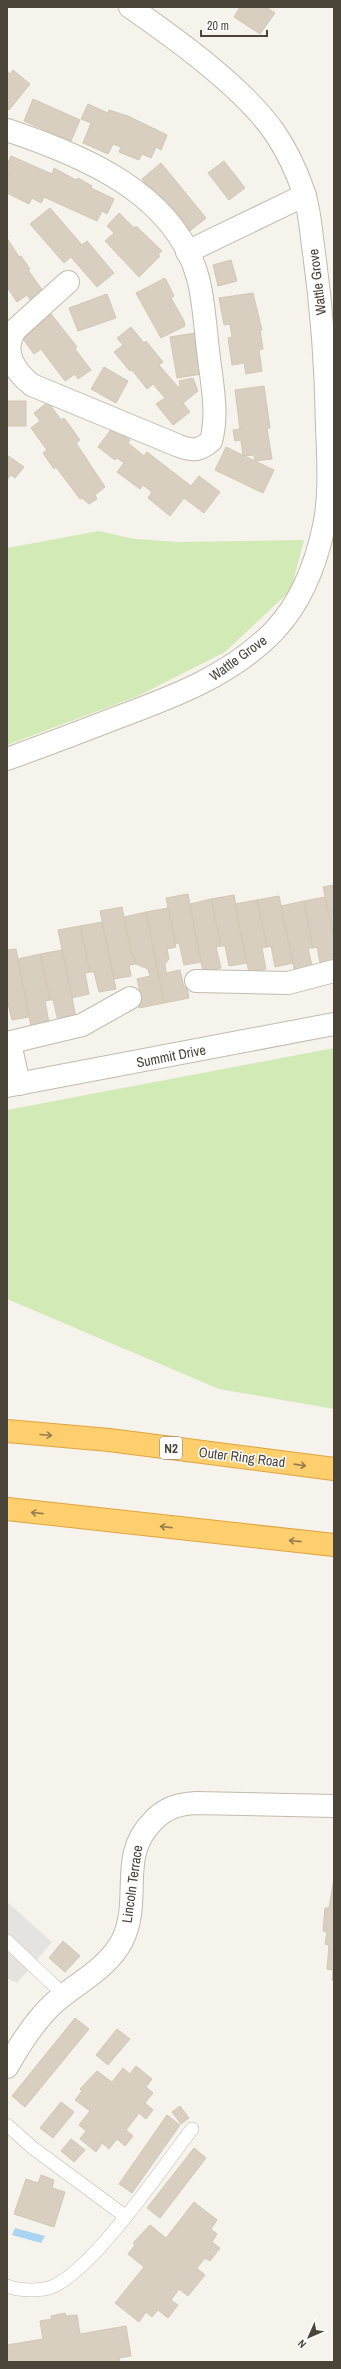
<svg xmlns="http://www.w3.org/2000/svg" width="341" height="2369" font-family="'Archivo Narrow',sans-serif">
<rect width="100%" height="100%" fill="#f6f3ec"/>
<g fill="#d2eab5">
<path d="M99,531L135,539L179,542L304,540L291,590L225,652L138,696L7,745V548Z"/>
<path d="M334,1048V1409L219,1389L7,1299V1110Z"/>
</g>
<path fill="#e5e3e0" d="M7,1902L52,1942L17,1983L7,1978Z"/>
<path fill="#a9d4f2" d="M15,2228L45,2236L41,2243L12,2235Z"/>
<g fill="#d8cfc1" stroke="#d3c7b4">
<path d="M240,7H266L275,13L260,34L234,17Z"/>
<path d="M13,70L30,84L9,110L7,108V71L10,74Z"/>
<path d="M33,99L80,120L71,141L24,121Z"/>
<path d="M88,104L108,113L109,110L128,116L167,135L161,150L156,147L151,158L142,154L139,160L119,152L121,147L113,144L108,154L83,143L91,123L81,119Z"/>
<path d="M11,156L52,174L54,168L76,180L78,178L92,186L91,188L114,199L107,214L102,211L97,221L44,197L41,203L32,198L29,204L7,193V178L9,174L7,172V165Z"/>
<path d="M224,161L245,188L229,200L208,173Z"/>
<path d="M161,163L206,218L186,234L142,179Z"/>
<path d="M50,208L82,245L87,241L114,273L97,287L71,257L64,263L30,224Z"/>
<path d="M119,213L134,228L136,226L162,251L158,254L160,256L139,277L105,241L114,233L107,226Z"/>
<path d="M7,238L19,257L21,256L30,269L28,270L43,291L31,301L27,295L17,302L7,287Z"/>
<path d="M231,260L237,281L218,286L213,265Z"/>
<path d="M165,278L174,296L171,298L184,321L185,326L161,338L136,293Z"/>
<path d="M253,293L262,330H260L263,349L259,350L262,371L246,374L244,363L232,365L228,338L232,337L230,324L224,325L219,298Z"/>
<path d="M107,294L116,318L78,331L69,308Z"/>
<path d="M51,314L77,347L75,349L91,370L78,379L75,374L65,381L41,349L34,354L23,339Z"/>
<path d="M131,327L144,343L146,341L163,362L159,365L178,387L180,385L179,381L193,378L198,391L183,403L190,412L173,425L156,404L165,398L153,384L147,389L132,370L130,371L114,352L123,345L117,338Z"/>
<path d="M195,333L202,374L177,378L170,337Z"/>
<path d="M104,367L128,381L116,403L91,389Z"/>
<path d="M264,386L270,428H267L272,459L255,461L254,455L243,456L241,440L235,441L233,430L240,429L235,390Z"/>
<rect x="7" y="401" width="19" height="25"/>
<path d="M48,402L61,420L64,418L80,440L76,443L105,487L95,495L97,499L89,504L82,498L80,499L56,467L54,469L43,453L47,450L31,428L40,421L34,413Z"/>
<path d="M113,427L130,440L128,443L144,456L147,452L191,486L199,476L220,492L204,513L184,498L170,516L148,498L152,492L143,485L140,489L117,472L124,463L117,458L115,460L98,447Z"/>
<path d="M226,447L274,470L263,493L215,470Z"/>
<path d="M7,455L24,467L15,478L11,475L7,480Z"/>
<path d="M334,885V939L323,887Z"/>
<path d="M188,894L201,962L184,965L179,943L175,944L166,898Z"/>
<path d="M234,895L247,963L229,966L225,946H221L211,899Z"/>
<path d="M279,896L293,963L275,967L271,946L267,947L257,900Z"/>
<path d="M325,897L334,939V966L321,968L317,947L313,948L304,901Z"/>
<path d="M211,899L221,946L216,947L221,968L203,972L190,904Z"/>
<path d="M257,900L267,947L262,948L266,969L249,973L235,904Z"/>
<path d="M304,901L313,948H308L313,970L295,973L281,906Z"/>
<path d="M122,907L132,956H134L136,964L129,965L131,976L114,979L100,911Z"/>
<path d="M168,908L176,947L167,949L169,959L165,964L166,973L180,970L184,987H187L189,998L164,1003L146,912Z"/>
<path d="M146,912L164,1003L139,1008L137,997L141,996L137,979L150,976L148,969L136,964L134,956H132L124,917Z"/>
<path d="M102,922L116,989L99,992L94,972H90L80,926Z"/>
<path d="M80,926L90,972L85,973L89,994L72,998L58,930Z"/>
<path d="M16,949L29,1017L12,1020L7,999V950Z"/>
<path d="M62,950L76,1017L58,1021L53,1000H50L40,954Z"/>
<path d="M40,954L50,1000L45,1001L49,1023L31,1026L18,959Z"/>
<path d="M334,1878V1980H332L333,1970L327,1969L329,1945L325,1944L327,1932L323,1931L325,1908H329Z"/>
<path d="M63,1941L80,1956L65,1972L49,1958Z"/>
<path d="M75,2018L89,2029L25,2107L12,2096Z"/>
<path d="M117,2029L130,2039L108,2065L96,2055Z"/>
<path d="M136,2066L152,2079L146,2087L153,2093L145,2103L153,2110L146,2119L139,2113L133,2121L126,2130L133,2136L125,2146L117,2139L109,2149L102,2143L96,2152L80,2139L86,2131L79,2125L90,2111L75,2100L82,2091L80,2089L97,2071L112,2082L123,2068L130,2074Z"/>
<path d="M61,2102L74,2112L53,2138L40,2128Z"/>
<path d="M180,2106L189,2118L181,2124L172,2112Z"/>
<path d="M167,2115L180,2125L132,2193L119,2184Z"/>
<path d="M71,2139L85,2150L74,2162L61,2151Z"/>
<path d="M194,2148L206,2158L160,2218L147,2208Z"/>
<path d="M41,2175L54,2180L52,2188L65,2192L54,2227L14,2214L26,2179L38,2183Z"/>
<path d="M194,2202L217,2220L211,2229L217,2234L212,2242L220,2248L210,2261L205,2258L197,2268L205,2275L188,2296L179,2289L171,2300L178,2305L168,2318L158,2310L152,2317L146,2312L139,2322L115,2303L144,2267L128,2254L135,2245L133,2243L150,2225L166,2238Z"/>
<path d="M65,2313L66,2316L77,2315L80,2334L126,2326L131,2356L119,2358L120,2362H7V2345L43,2339L40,2321L52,2319L51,2316Z"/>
</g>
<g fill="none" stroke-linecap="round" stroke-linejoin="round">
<defs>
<g id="lane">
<path d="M7,1941L64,1995"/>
<path d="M7,2125L33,2148L125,2216"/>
<path d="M7,2286C19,2291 39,2291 52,2287C94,2269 162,2168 192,2129"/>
</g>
<g id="street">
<path d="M7,130C82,155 175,193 198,278C204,301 205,326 208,350C211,379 219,412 211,441C199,451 193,451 179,446L32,385C14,371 1,350 16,329L68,282"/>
<path d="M187,252L305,195"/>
<path d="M7,759C43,746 80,732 116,718C173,697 232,675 275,630C301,602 316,564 324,526C331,493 328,458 327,425C326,367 322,310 314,253C311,233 310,211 304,193C297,172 287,151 275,133C243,87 176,39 130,7"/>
<path d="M196,981L288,983L334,971"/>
<path d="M7,1043L82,1025L130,998"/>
<path d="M10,1043L19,1084"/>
<path d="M7,1086L334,1024"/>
<path d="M7,2067C20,2044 35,2020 55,2002C77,1983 108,1968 122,1941C143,1898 117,1857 153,1821C165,1808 178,1804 196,1803L334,1806"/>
</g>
<g id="highway">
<path d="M7,1431L109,1440L334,1469"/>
<path d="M7,1509L334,1545"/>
</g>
</defs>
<use href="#lane" stroke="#c2bbae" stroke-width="14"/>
<use href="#street" stroke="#c2bbae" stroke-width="24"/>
<use href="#highway" stroke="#e0a43c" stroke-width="24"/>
<use href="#lane" stroke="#fff" stroke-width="13"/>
<use href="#street" stroke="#fff" stroke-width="22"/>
<use href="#highway" stroke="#ffcf6e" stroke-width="22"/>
</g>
<defs><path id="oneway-shaft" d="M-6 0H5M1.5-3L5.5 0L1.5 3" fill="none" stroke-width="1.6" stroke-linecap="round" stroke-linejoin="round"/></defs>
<g stroke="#937c4e">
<use href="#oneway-shaft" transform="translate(46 1435) rotate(5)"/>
<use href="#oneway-shaft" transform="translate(300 1465) rotate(8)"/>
<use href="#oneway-shaft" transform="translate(37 1513) rotate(-174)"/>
<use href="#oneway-shaft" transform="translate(166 1527) rotate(-174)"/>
<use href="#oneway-shaft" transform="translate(295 1541) rotate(-174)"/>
</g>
<g text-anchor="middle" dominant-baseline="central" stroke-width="3" stroke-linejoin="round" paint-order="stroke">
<rect fill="#fff" stroke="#817c74" stroke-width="1" x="160" y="1437" width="22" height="22" rx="3"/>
<g font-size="13" font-weight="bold" fill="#4b4439">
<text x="171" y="1448">N2</text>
</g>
<g font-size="14" fill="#4b4439" stroke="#fff">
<text transform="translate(317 282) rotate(-97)">Wattle Grove</text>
<text transform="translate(238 658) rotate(-36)">Wattle Grove</text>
<text transform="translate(171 1056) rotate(-11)">Summit Drive</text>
<text transform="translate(242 1457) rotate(7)">Outer Ring Road</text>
<text transform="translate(132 1884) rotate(-82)">Lincoln Terrace</text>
</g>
</g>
<rect width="341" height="2369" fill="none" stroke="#4b4439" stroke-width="16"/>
<g transform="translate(309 2337) rotate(225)" stroke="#ffffff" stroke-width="3" paint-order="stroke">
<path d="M0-3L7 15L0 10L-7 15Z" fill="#4b4439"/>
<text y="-6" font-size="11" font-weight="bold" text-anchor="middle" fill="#4b4439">N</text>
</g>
<path d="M201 30v6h66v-6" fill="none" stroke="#4b4439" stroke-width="2"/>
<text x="207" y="30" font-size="12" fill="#4b4439" stroke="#ffffff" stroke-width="3" paint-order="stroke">20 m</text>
</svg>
